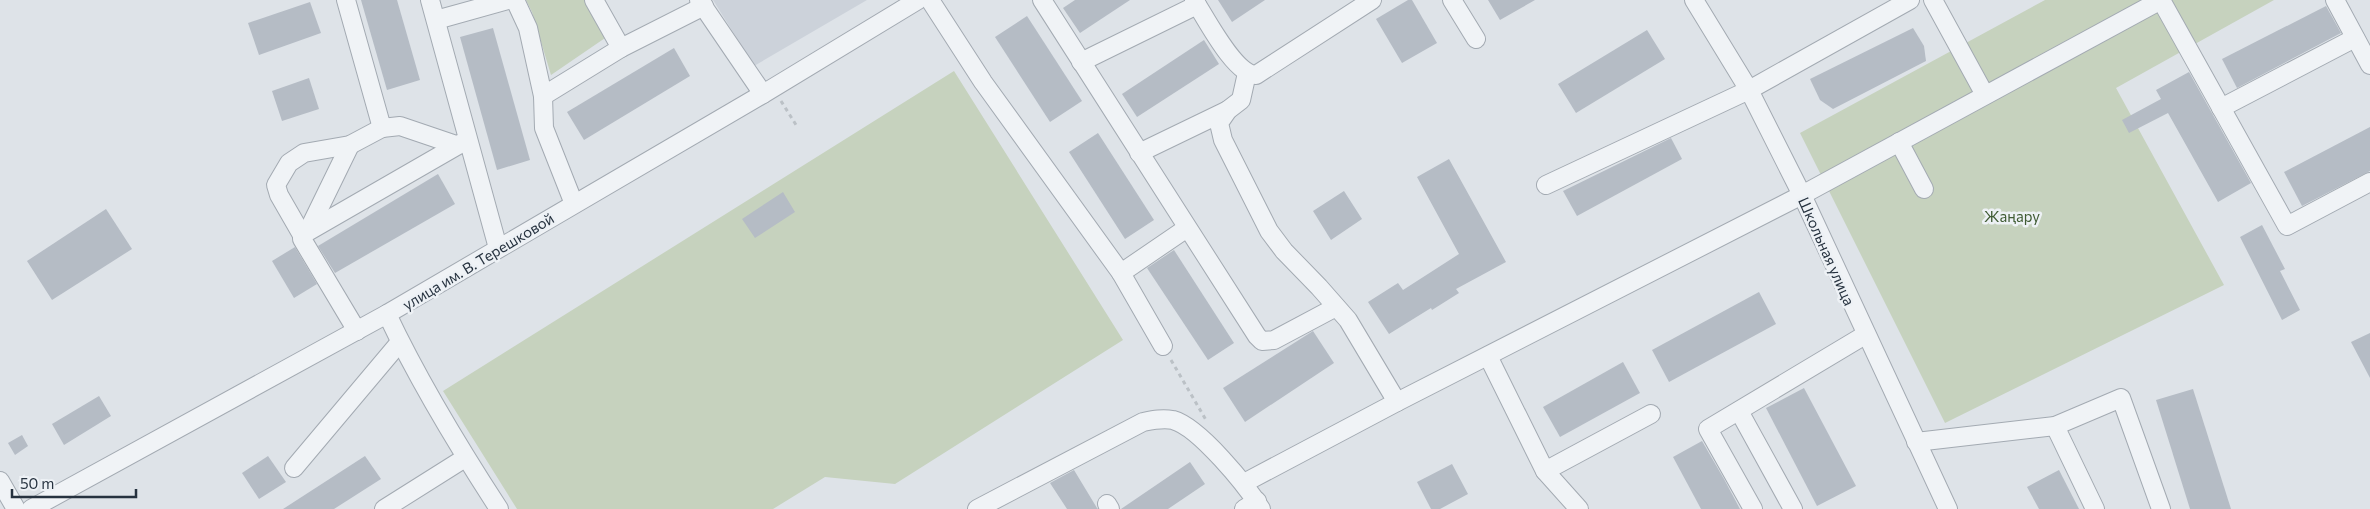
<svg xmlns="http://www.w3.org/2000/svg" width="2370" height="509" font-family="Commissioner,sans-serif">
<rect width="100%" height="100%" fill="#dee3e8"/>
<path fill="#ccd2da" d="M713,0H867L754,66Z"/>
<g fill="#c6d2be">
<path d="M526,0H588L608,36L551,75L532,12Z"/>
<path d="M2045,0H2274L2116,88L2224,285L1945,423L1800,133Z"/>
<path d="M954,71L1123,340L895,484L825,477L773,509H517L443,391Z"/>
</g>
<g fill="#b5bcc5">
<path d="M361,0H397L420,80L387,90Z"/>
<path d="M1075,0H1130L1080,33L1063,8Z"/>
<path d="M1218,0H1265L1232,22Z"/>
<path d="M1408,0H1412L1437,43L1402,63L1376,19Z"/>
<path d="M1488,0H1535L1500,20Z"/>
<path d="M310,2L321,33L259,55L248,23Z"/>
<path d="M2326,6L2341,33L2237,88L2222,59Z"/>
<path d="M1027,16L1082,101L1050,122L995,37Z"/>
<path d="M493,28L530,160L497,170L460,37Z"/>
<path d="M1913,28L1924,46L1926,61L1833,109L1820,100L1810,79Z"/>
<path d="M1647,30L1665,59L1576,113L1558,84Z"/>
<path d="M1204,40L1219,64L1137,117L1122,94Z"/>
<path d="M674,48L690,76L584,140L567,112Z"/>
<path d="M2189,72L2251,183L2218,202L2168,113L2129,133L2122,120L2161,99L2156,90Z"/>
<path d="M309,78L319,109L282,121L272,91Z"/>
<path d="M2370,127V171L2302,206L2284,172Z"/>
<path d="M1098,133L1154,220L1125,239L1069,152Z"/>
<path d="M1671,138L1682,159L1577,216L1563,191Z"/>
<path d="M1449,159L1506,262L1456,289L1459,293L1432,310L1431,308L1389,334L1368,302L1398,283L1403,290L1459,254L1417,177Z"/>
<path d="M438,174L455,204L335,273L318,246Z"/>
<path d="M1344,191L1362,219L1331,240L1313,211Z"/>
<path d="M783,192L795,212L755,238L742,219Z"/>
<path d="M106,209L132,249L52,300L27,261Z"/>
<path d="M2262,225L2285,269L2280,271L2300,310L2282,320L2240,237Z"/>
<path d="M295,247L317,284L294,298L272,261Z"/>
<path d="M1174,250L1234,343L1208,360L1147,268Z"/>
<path d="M1759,292L1776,324L1669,382L1652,350Z"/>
<path d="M1313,331L1334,363L1245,422L1223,388Z"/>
<path d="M2370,333V378L2351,342Z"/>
<path d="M1623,362L1640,393L1560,437L1543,407Z"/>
<path d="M1804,388L1856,486L1817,506L1766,408Z"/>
<path d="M2193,389L2231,509H2190L2156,400Z"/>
<path d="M99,396L111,416L64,445L52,424Z"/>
<path d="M22,435L28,446L15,455L8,443Z"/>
<path d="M1702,441L1724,479L1740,509H1701L1673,457Z"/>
<path d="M268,456L286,482L259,499L242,473Z"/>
<path d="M365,456L381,479L334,509H283Z"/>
<path d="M1190,462L1205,484L1168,509H1121Z"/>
<path d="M1452,464L1468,494L1440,509H1431L1417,482Z"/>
<path d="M1074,470L1097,508L1098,509H1067L1050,483Z"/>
<path d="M2059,470L2079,509H2039L2027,487Z"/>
</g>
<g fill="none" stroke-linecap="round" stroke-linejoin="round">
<defs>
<g id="minor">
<path d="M346,0L382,128L400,126L456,145"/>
<path d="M430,0L498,248"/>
<path d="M515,0L528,28L543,96L621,48L594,0"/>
<path d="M699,0L763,94"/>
<path d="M930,0L983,82L1121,273L1187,228"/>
<path d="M1042,0L1257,336L1262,341L1274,340L1336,307"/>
<path d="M1194,0C1206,18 1234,74 1256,75L1372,0"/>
<path d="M1452,0L1476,39"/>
<path d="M1694,0L1749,90L1802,195L1948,509"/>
<path d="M1933,0L1985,95"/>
<path d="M2161,0L2287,226L2370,182"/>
<path d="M2335,0L2370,65"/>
<path d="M436,20L508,0"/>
<path d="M621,48L704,6"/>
<path d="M1081,62L1197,5"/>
<path d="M1247,73L1241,100L1228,110L1219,123L1223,140L1269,231L1284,251L1319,287L1348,320L1397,402"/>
<path d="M543,96L544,128L574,204"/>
<path d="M2221,108L2355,38"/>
<path d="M1899,142L1924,189"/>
<path d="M1139,153L1228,110"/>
<path d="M1546,185L1749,90L1910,0"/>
<path d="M309,229L350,145"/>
<path d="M302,235L279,195L276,185L289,163L304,153L350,145L382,128"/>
<path d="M1121,273L1163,346"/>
<path d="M387,314C419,382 458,446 499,509"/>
<path d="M357,331L302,239V235L467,140"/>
<path d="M1488,356L1545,471L1579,509"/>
<path d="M1739,411L1793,509"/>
<path d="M2055,426L2095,509"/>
<path d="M1916,442L2055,426L2121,398L2161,509"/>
<path d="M294,468L400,342"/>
<path d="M1545,471L1651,414"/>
<path d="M0,481L16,509"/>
<path d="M1244,483L1397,402L1802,195L2161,0"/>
<path d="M1107,504L1110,509"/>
<path d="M31,509L387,314L763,94L918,0"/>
<path d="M384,509L465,458"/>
<path d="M977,509L1143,422C1153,420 1162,418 1173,420C1199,427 1247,486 1261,509"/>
<path d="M1244,509L1257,501"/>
<path d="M1753,509L1708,429L1865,335"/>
</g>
</defs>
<use href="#minor" stroke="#a3aab2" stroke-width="20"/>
<g stroke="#bbc1c6" stroke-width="3" stroke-dasharray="4 4" stroke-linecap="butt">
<path d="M781,101L798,128"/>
<path d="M1171,360L1206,420"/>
</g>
<use href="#minor" stroke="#f0f3f6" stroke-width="18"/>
</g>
<g text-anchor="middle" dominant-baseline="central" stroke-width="5" stroke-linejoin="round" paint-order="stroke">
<g font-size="15" fill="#3f5b33" stroke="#edf1f5">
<text x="2012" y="216">Жаңару</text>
</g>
<g font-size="15" fill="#26323f" stroke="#edf1f5">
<text transform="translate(1827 251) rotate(66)">Школьная улица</text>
<text transform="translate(478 261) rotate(-31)">улица им. В. Терешковой</text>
</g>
</g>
<path d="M12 489v8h124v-8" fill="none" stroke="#26323f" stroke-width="2.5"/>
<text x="20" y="489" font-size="15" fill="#26323f" stroke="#edf1f5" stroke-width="4" paint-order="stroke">50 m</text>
</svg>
